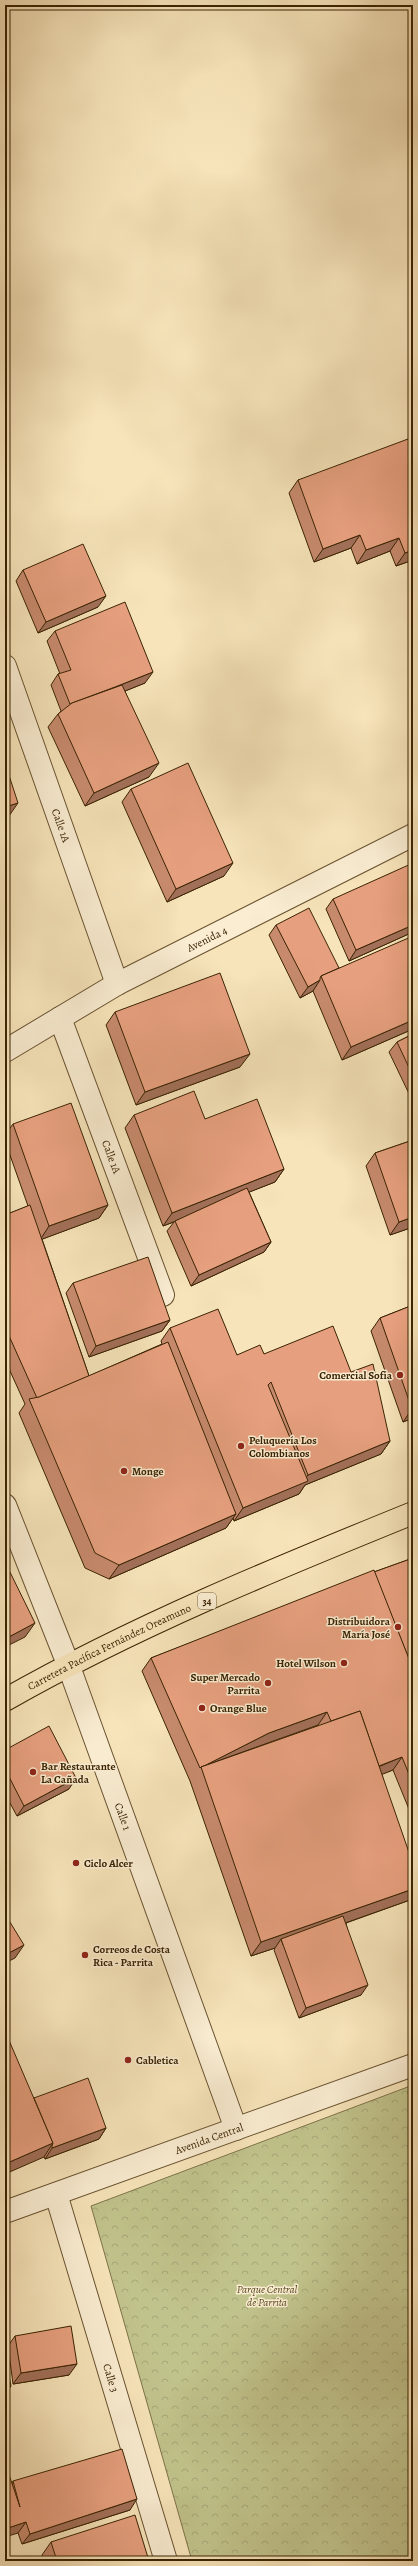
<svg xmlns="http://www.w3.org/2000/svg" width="418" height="2566" font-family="Alegreya,serif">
<defs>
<pattern id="park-crowns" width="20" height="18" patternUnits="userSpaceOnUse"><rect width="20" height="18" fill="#c1c38c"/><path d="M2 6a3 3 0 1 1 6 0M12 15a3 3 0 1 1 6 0" fill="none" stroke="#a7a777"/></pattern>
</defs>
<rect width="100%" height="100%" fill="#f7e4ba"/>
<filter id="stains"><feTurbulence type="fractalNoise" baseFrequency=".005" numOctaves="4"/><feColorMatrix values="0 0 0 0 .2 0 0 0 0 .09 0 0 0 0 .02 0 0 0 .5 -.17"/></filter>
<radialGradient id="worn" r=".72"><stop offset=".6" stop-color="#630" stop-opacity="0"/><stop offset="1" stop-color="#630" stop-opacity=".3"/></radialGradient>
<path fill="url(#park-crowns)" stroke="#7e7348" d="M413,2085V2561H192L91,2206Z"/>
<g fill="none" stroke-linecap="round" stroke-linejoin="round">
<defs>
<g id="minor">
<path id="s1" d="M5,666L117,984"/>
<path id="s2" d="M60,1018L163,1295"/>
<path id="s3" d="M5,1051L117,984L413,835"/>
<path id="s4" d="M5,1505L68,1664L236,2129"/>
<path id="s5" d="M56,2194L166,2561"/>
<path id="s6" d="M5,2212L413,2065"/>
</g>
<g id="trunk">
<path id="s7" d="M5,1700C135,1626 275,1569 413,1513"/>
</g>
</defs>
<use href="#minor" stroke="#695331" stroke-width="24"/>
<use href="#trunk" stroke="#3a2303" stroke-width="24"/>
<use href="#minor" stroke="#faedd2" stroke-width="22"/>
<use href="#trunk" stroke="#f7e4ba" stroke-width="22"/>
</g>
<g fill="#c78a6d" stroke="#3a2303">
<path d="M413,451V560L396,566L390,551L357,564L351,548L314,562L289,493L298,480Z"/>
<path d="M23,570L98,607L38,633L16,581Z"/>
<path d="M55,631L145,683L125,691L149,777L85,806L48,727L58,714L61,711L51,685L58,674H60L47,641Z"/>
<path d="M131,789L224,876L167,902L122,802Z"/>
<path d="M333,899L413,932L349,961L326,909Z"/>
<path d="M276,925L339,968L413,1029L342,1060L313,991L300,998L269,935Z"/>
<path d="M115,1012L240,1067L136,1105L106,1025Z"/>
<path d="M413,1034V1102L389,1052L397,1042Z"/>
<path d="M134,1115L205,1119L284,1169L275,1182L249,1192L271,1242L264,1252L191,1286L167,1231L174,1222L163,1226L125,1128Z"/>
<path d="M13,1124L108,1205L99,1218L42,1239L89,1376L162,1344L161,1341L170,1328L237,1355L264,1354L351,1372L390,1441L381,1454L305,1485L299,1494L234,1521L233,1518L226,1528L109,1579L85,1568L19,1413L25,1404L5,1360V1215L28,1206L5,1141V1135Z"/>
<path d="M413,1140V1227L390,1235L366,1166L375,1153Z"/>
<path d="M73,1283L170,1320L162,1331L89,1357L66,1293Z"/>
<path d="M413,1305V1418L403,1422L371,1331L380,1318Z"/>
<path d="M413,1558V1819L393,1770L382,1774L410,1900L346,1923L361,1995L299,2018L274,1950L275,1948L251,1956L190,1781L142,1671L151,1658L374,1572Z"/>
<path d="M5,1750L69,1789L17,1816L5,1794Z"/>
<path d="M34,2098L106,2128L99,2139L45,2159L44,2157Z"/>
<path d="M15,2336L69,2375L13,2384L8,2346Z"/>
<path d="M13,2481L130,2510L22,2544L18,2533L12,2483Z"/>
<path d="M51,2542L149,2561H44L42,2555Z"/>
</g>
<g fill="#a27059" stroke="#3a2303">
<path d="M360,535L351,548L314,562L323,549Z"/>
<path d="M399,538L390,551L357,564L366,550Z"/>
<path d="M413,550V560L396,566L405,553Z"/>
<path d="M106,596L98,607L38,633L46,622Z"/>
<path d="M153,672L145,683L63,716L70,705Z"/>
<path d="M159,763L149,777L85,806L94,793Z"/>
<path d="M18,803L9,816L5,817V807Z"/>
<path d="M233,863L224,876L167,902L176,889Z"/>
<path d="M413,925V932L349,961L356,950Z"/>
<path d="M320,980L313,991L300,998L308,987Z"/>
<path d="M413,1020V1029L342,1060L351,1047Z"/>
<path d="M250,1054L240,1067L136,1105L145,1092Z"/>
<path d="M284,1169L275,1182L163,1226L172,1213Z"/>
<path d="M108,1205L99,1218L40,1240L49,1226Z"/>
<path d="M413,1217V1227L390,1235L399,1222Z"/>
<path d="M271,1242L264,1252L191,1286L199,1275Z"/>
<path d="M170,1320L162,1331L89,1357L96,1346Z"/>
<path d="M412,1409H413V1418L403,1422Z"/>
<path d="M390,1441L381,1454L305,1485L299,1494L234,1521L243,1508L302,1483L308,1475Z"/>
<path d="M236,1514L226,1528L109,1579L119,1565Z"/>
<path d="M35,1623L25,1637L5,1647V1639Z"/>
<path d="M327,1712L318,1725L201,1767L269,1733Z"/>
<path d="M402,1757L393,1770L368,1780L378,1767Z"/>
<path d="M76,1778L69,1789L17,1816L24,1806Z"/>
<path d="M413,1889V1897L410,1900L283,1945L281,1939L275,1948L251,1956L261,1942Z"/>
<path d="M24,1945L15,1958L5,1963V1955Z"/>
<path d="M368,1985L361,1995L299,2018L306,2008Z"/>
<path d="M106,2128L99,2139L45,2159L52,2148Z"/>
<path d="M53,2143L44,2157L5,2174V2164Z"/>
<path d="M77,2364L69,2375L13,2384L21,2373Z"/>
<path d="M11,2386L5,2395V2387Z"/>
<path d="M137,2499L130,2510L22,2544L30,2534Z"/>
<path d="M26,2522L18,2533L5,2537V2529Z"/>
</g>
<g fill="#e7a07f" stroke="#3a2303">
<path d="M408,439L413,451V550L405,553L399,538L366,550L360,535L323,549L298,480Z"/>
<path d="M83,544L106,596L46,622L23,570Z"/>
<path d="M125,602L153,672L115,687L72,703L70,704L58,674L71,670L55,631Z"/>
<path d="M122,685L159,763L94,793L58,714L72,703Z"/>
<path d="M5,763L18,803L5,807Z"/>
<path d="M188,763L233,863L176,889L131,789Z"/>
<path d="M413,863V925L356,950L333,899Z"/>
<path d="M309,908L339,968L321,976L320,978V980L308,987L276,925Z"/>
<path d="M413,936V1020L351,1047L321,976Z"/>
<path d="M220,973L250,1054L145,1092L115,1012Z"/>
<path d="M413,1034V1076L397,1042Z"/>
<path d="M194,1091L205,1119L257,1099L284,1169L172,1213L134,1115Z"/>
<path d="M71,1103L108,1205L49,1226L13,1124Z"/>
<path d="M413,1140V1217L399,1222L375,1153Z"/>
<path d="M247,1188L271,1242L199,1275L175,1221Z"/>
<path d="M30,1205L89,1376L37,1398L5,1327V1215Z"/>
<path d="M148,1257L170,1320L96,1346L73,1283Z"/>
<path d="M413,1305V1409H412L380,1318Z"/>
<path d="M218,1309L237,1355L260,1345L264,1354L333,1326L351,1372L373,1364L390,1441L308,1475L271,1382L268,1385L308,1481L243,1508L170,1328Z"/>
<path d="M168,1342L236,1514L119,1565L95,1553L29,1399L39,1397Z"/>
<path d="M413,1558V1663L411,1664L374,1572Z"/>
<path d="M5,1562L35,1623L5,1639Z"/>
<path d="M374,1570L413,1669V1784L402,1757L379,1766L360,1711L331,1721L327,1712L269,1733L206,1765L201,1767L200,1768L151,1658Z"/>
<path d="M360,1711L413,1864V1889L261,1942L201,1767Z"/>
<path d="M49,1726L76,1778L24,1806L5,1769V1750Z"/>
<path d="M5,1914L24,1945L5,1955Z"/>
<path d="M343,1916L368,1985L306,2008L281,1939Z"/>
<path d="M5,2031L53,2143L5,2164Z"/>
<path d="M88,2078L106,2128L52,2148V2146L53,2143L34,2098Z"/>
<path d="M71,2326L77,2364L21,2373L15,2336Z"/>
<path d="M5,2355L11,2386L5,2387Z"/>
<path d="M122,2449L137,2499L30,2534L26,2522L5,2529V2463L20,2507L13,2481Z"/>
<path d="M135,2515L149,2561H57L51,2542Z"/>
</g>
<g fill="#8f2418" stroke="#faedd2" stroke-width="1.5">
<circle cx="400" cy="1375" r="4"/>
<circle cx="241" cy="1446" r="4"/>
<circle cx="124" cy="1471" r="4"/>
<circle cx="398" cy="1627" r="4"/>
<circle cx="344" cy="1663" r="4"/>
<circle cx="268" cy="1683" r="4"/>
<circle cx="202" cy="1708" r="4"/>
<circle cx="33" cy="1772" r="4"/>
<circle cx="76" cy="1863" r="4"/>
<circle cx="85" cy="1955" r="4"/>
<circle cx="128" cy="2060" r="4"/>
</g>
<g text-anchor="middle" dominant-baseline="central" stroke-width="3" stroke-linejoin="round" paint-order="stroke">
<rect fill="#faedd2" stroke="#746041" stroke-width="1" x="198" y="1593" width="18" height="16" rx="3"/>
<g font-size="10" font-weight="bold" fill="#3a2303">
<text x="207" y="1601">34</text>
</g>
<g font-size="11" fill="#3a2303" stroke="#faedd2">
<text stroke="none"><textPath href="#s1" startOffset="169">Calle 1A</textPath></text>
<text stroke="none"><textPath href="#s3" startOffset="231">Avenida 4</textPath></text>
<text stroke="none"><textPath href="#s2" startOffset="148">Calle 1A</textPath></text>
<text stroke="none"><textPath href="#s7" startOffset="117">Carretera Pacífica Fernández Oreamuno</textPath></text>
<text stroke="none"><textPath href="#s4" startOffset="333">Calle 1</textPath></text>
<text stroke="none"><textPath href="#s6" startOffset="217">Avenida Central</textPath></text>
<text stroke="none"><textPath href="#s5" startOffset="192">Calle 3</textPath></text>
</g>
<g font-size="11" font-weight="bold" fill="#3a2303" stroke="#faedd2" text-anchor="start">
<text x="392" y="1375" text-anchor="end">Comercial Sofía</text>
<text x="249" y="1440">Peluquería Los<tspan x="249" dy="13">Colombianos</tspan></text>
<text x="132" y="1471">Monge</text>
<text x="390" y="1621" text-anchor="end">Distribuidora<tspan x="390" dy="13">María José</tspan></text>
<text x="336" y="1663" text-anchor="end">Hotel Wilson</text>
<text x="260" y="1677" text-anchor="end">Super Mercado<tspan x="260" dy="13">Parrita</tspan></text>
<text x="210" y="1708">Orange Blue</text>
<text x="41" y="1766">Bar Restaurante<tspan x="41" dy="13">La Cañada</tspan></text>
<text x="84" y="1863">Ciclo Alcer</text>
<text x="93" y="1949">Correos de Costa<tspan x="93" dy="13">Rica - Parrita</tspan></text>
<text x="136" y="2060">Cabletica</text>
</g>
<g font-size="11" font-style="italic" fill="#5c4b25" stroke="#faedd2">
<text x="267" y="2289">Parque Central<tspan x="267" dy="13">de Parrita</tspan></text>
</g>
</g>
<rect width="418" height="2566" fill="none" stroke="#f7e4ba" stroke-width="20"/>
<rect x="6" y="6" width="406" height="2554" fill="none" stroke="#3a2303" stroke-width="2"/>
<rect x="10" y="10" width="398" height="2546" fill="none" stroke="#3a2303"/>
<rect width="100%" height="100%" filter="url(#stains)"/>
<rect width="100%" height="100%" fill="url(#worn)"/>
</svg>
